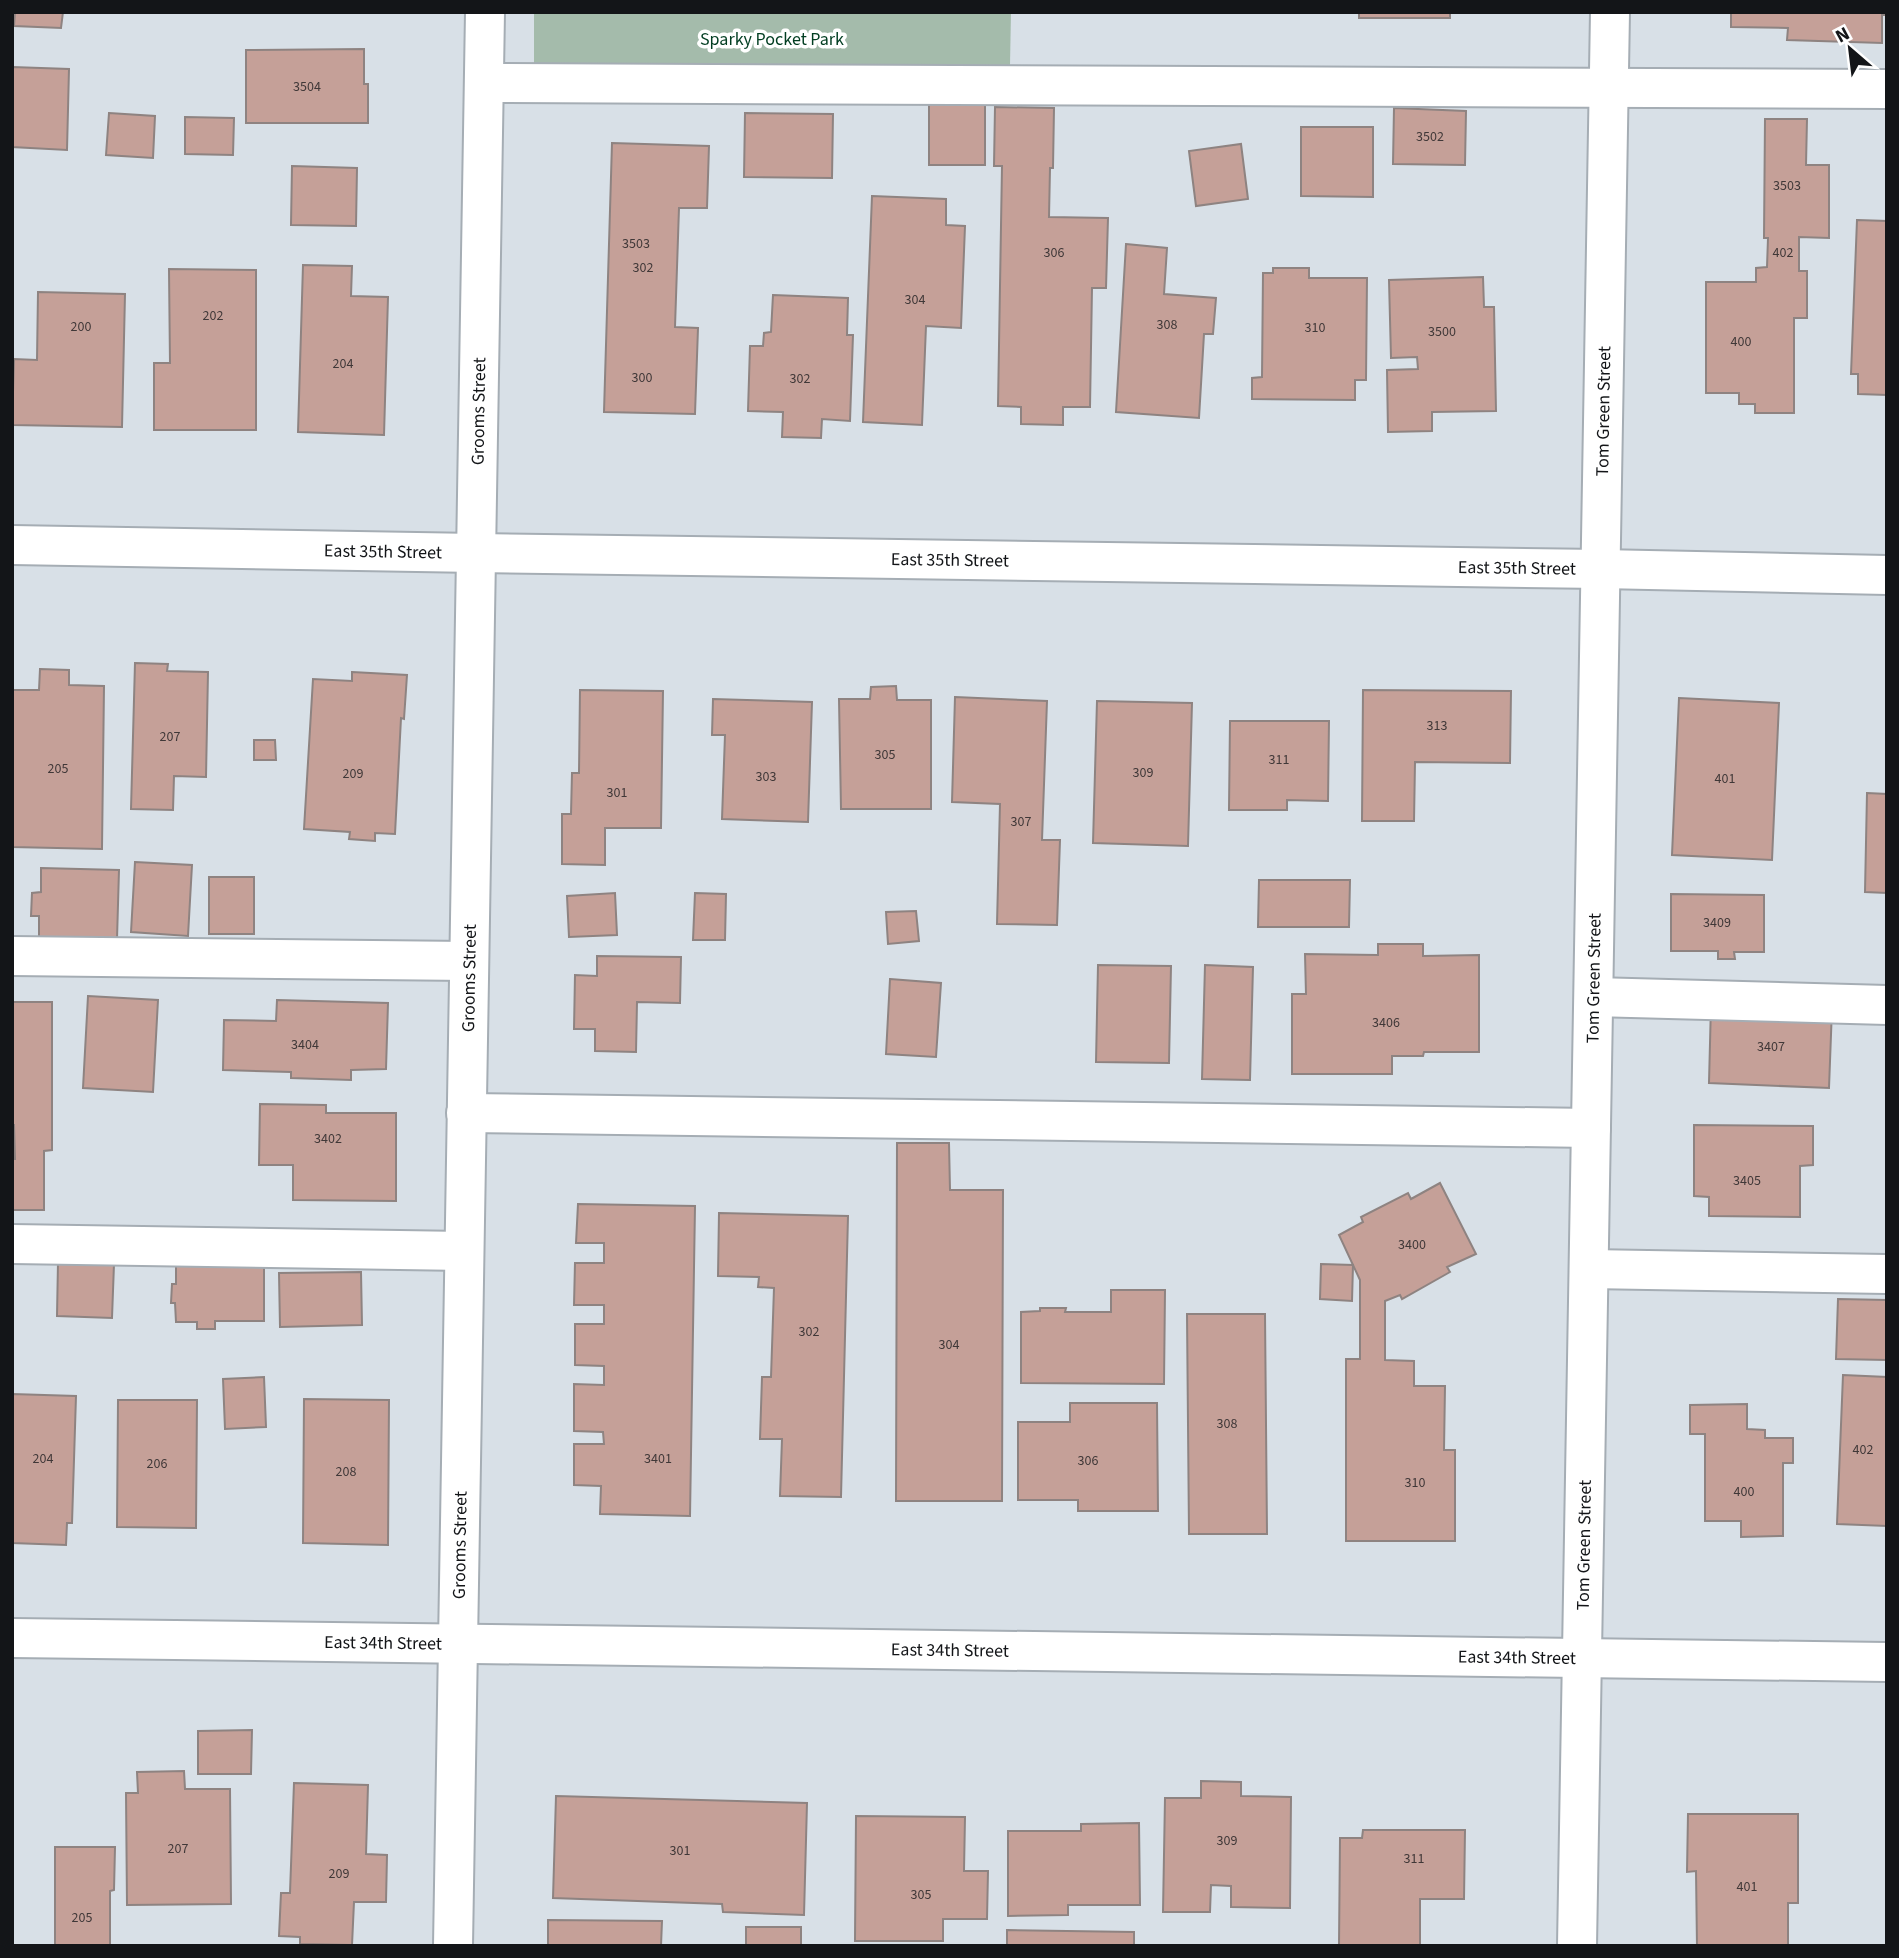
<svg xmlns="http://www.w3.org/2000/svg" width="1899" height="1958" font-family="'Source Sans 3',sans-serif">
<rect width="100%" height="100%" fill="#d8e0e7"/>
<path fill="#a4bbab" d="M534,12H1011L1010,65H534Z"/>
<g fill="#c5a098" stroke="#8e8381" stroke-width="2">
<path d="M15,12H63L61,28L14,26Z"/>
<rect x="1359" y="12" width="91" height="6"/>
<path d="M1731,12H1887V15H1882V43L1787,40L1788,28L1731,27Z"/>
<path d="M364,49V84H368V123H246V50Z"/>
<path d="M12,67L69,69L67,150L12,147Z"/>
<rect x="929" y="103" width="56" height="62"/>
<path d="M995,107L1054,108L1053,168H1050L1049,217L1108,218L1106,288H1092L1090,407H1063V425L1021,424V407L998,406L1002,166H994Z"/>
<path d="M1394,108L1466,111L1465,165L1393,164Z"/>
<path d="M109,113L155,116L153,158L106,155Z"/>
<path d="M745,113L833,114L832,178L744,177Z"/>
<path d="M185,117L234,118L233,155L185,154Z"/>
<path d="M1765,119H1807L1806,165H1829V238L1799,237V271H1807V318H1794V413H1755V404H1739V393H1706V282H1756V268L1767,267L1768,238H1764Z"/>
<path d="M1301,127H1373V197L1301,196Z"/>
<path d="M612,143L709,146L707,208H679L675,327L698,328L695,414L604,412Z"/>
<path d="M1241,144L1248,199L1196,206L1189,151Z"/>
<path d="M292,166L357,168L356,226L291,225Z"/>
<path d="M872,196L946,199V225L965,226L961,328L926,326L922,425L863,422Z"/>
<path d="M1857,220L1887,221V395L1858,394V374H1851Z"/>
<path d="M1126,244L1167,248L1164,294L1216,298L1213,334H1204L1199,418L1116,412Z"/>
<path d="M303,265L352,266L351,296L388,297L384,435L298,432Z"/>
<path d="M1273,268H1309V278H1367L1366,380H1355V400L1252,399V378L1262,377L1263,273H1273Z"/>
<path d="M169,269L256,270V430H154V363H170Z"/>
<path d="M1483,277L1484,307H1494L1496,411L1432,412V431L1388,432L1387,370L1418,369L1417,357L1391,358L1389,280Z"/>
<path d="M38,292L125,294L122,427L12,425L14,359L37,360Z"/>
<path d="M773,295L848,298L847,335H853L850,421L822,419L821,438L782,437L783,412L748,411L750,346H763L764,333L771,332Z"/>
<path d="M135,663L168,664L167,671L208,672L206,777L174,776L173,810L131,809Z"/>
<path d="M40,669L69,670V685L104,686L102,849L12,847V690H39Z"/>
<path d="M352,672L407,675L404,719L401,718L395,834L375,833V841L349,839L350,832L304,829L313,679L352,681Z"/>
<path d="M896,686L897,700H931V809H841L839,699H870L871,687Z"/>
<path d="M580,690L663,691L661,828H605V865L562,864V814H571L572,773H579Z"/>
<path d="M1363,690L1511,691L1510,763L1415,762L1414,821H1362Z"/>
<path d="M955,697L1047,701L1042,840H1060L1057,925L997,924L1000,804L952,802Z"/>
<path d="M1679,698L1779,703L1772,860L1672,855Z"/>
<path d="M713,699L812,702L808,822L722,819L725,735H712Z"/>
<path d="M1097,701L1192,703L1188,846L1093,843Z"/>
<path d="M1230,721H1329L1328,801L1287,800V810H1229Z"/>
<path d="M254,740H275L276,760H254Z"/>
<path d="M1867,793L1887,794V893L1865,892Z"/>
<path d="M135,862L192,865L188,936L131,932Z"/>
<path d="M41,868L119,870L117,939L39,937V916H31L32,893L41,892Z"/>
<rect x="209" y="877" width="45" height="57"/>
<path d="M1259,880H1350L1349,927H1258Z"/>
<path d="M615,893L617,935L569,937L567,896Z"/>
<path d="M695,893L726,894L725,940H693Z"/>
<path d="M1671,894L1764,895V952H1734L1735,959H1718V951H1671Z"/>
<path d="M916,911L919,941L888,944L886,912Z"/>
<path d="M1378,944H1423V956L1479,955V1052H1424L1423,1056H1392V1074H1292V994H1306L1305,954L1378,955Z"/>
<path d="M597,956L681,957L680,1003L637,1002L636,1052L595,1051V1029H574L575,975L597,976Z"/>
<path d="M1098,965L1171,966L1169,1063L1096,1062Z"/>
<path d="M1205,965L1253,967L1250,1080L1202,1079Z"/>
<path d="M890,979L941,983L936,1057L886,1054Z"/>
<path d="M88,996L158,1000L153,1092L83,1088Z"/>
<path d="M277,1000L388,1003L386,1069L351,1070V1080L291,1078V1072L223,1070L224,1020L276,1021Z"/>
<path d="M12,1002H52V1150L44,1151V1210H12V1159H15L14,1125H12Z"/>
<path d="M1711,1004L1832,1008L1829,1088L1709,1083Z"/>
<path d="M260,1104L326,1105V1113H396V1201L293,1200V1165H259Z"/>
<path d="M1694,1125L1813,1126V1165L1800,1166V1217L1709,1216V1197L1694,1196Z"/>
<path d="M897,1143H949L950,1190H1003L1002,1501H896Z"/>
<path d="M1440,1183L1476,1254L1447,1267L1450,1272L1402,1299L1400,1295L1385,1301V1360L1414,1361V1386H1445L1444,1450H1455V1541H1346V1359H1360V1280L1339,1235L1363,1222L1361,1217L1408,1193L1411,1199Z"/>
<path d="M578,1204L695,1206L690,1516L600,1514L601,1486L574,1485V1444H604L603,1432L574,1431V1384L604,1385V1366L575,1365V1324H604V1305H574L575,1263H604V1243H576Z"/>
<path d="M719,1213L848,1216L841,1497L780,1496L782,1439H760L762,1377H771L774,1288L758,1287L759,1277L718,1276Z"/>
<path d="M58,1262L114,1264L112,1318L57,1316Z"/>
<path d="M264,1263V1321H215V1329H197V1322H176L175,1303H171L172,1284H176V1264Z"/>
<path d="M1321,1264L1353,1265L1352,1301L1320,1299Z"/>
<path d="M361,1272L362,1325L280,1327L279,1273Z"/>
<path d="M1111,1290H1165L1164,1384L1021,1383V1312L1040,1311V1308H1066L1065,1312H1111Z"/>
<path d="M1838,1299L1887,1300V1360L1836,1359Z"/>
<path d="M1187,1314H1265L1267,1534H1189Z"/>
<path d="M1843,1375L1887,1377V1526L1837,1524Z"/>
<path d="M264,1377L266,1427L225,1429L223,1379Z"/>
<path d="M12,1394L76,1396L72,1523H67L66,1545L12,1543Z"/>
<path d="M304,1399L389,1400L388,1545L303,1543Z"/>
<path d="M118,1400H197L196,1528L117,1527Z"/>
<path d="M1070,1403H1157L1158,1511H1078V1500H1018V1422H1070Z"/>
<path d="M1747,1404V1429L1765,1430V1438H1793V1463H1783V1536L1741,1537V1521H1705V1434H1690V1405Z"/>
<path d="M252,1730L251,1774H198V1731Z"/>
<path d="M184,1771L185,1789H230L231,1904L127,1905L126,1793H138L137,1772Z"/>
<path d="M1201,1781L1241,1782V1796L1291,1797L1290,1908L1231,1907V1886L1211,1885L1210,1912H1163L1165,1798H1201Z"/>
<path d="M294,1783L368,1785L366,1854L387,1855L386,1902H354L352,1945L300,1944V1937L279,1936L281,1893H290Z"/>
<path d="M556,1796L807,1803L804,1915L723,1912L722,1904L553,1898Z"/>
<path d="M1688,1814H1798V1903H1788V1946H1697L1696,1871L1687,1872Z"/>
<path d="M856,1816L965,1817L964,1871H988L987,1919H943V1941H855Z"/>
<path d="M1139,1823L1140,1905H1068V1915L1008,1916V1831H1081V1824Z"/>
<path d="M1363,1830H1465L1464,1899H1420V1946H1339L1340,1838H1362Z"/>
<path d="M55,1847H115L114,1890L110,1891V1946H55Z"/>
<path d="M548,1920L662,1921L661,1946H548Z"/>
<rect x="746" y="1927" width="55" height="19"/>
<path d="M1007,1930L1134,1932V1946H1007Z"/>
</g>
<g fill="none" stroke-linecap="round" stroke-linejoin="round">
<defs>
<g id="minor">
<path d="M484,83L1887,89"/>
<path id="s1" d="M12,545L476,553L1601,569L1887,575"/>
<path d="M12,956L468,961"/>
<path d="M1594,997L1887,1005"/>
<path d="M466,1113L1591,1128"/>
<path d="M12,1244L464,1251"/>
<path d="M1589,1269L1887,1274"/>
<path id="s2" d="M12,1638L1887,1662"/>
<path id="s3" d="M453,1946L485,12"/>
<path id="s4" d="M1577,1946L1610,12"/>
</g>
</defs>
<use href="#minor" stroke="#a5adb4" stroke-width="42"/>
<use href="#minor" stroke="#fff" stroke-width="38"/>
</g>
<g text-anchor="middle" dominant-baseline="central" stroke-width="7" stroke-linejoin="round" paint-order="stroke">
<g font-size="14" fill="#403838">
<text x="307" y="87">3504</text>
<text x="1430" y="137">3502</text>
<text x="1787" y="186">3503</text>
<text x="636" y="244">3503</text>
<text x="1054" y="253">306</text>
<text x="1783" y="253">402</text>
<text x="643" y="268">302</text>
<text x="915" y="300">304</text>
<text x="213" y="316">202</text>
<text x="1167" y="325">308</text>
<text x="81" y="327">200</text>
<text x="1315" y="328">310</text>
<text x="1442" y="332">3500</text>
<text x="1741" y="342">400</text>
<text x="343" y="364">204</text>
<text x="642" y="378">300</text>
<text x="800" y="379">302</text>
<text x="1437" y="726">313</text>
<text x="170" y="737">207</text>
<text x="885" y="755">305</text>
<text x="1279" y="760">311</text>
<text x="58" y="769">205</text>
<text x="1143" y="773">309</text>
<text x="353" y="774">209</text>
<text x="766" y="777">303</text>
<text x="1725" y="779">401</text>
<text x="617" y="793">301</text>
<text x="1021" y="822">307</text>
<text x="1717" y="923">3409</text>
<text x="1386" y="1023">3406</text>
<text x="305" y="1045">3404</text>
<text x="1771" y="1047">3407</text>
<text x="328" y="1139">3402</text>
<text x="1747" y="1181">3405</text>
<text x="1412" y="1245">3400</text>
<text x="809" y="1332">302</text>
<text x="949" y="1345">304</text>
<text x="1227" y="1424">308</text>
<text x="1863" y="1450">402</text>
<text x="43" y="1459">204</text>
<text x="658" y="1459">3401</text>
<text x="1088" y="1461">306</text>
<text x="157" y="1464">206</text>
<text x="346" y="1472">208</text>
<text x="1415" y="1483">310</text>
<text x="1744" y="1492">400</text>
<text x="1227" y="1841">309</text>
<text x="178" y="1849">207</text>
<text x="680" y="1851">301</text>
<text x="1414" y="1859">311</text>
<text x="339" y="1874">209</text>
<text x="1747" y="1887">401</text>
<text x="921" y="1895">305</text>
<text x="82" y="1918">205</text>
</g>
<g font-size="18" fill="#013d21" stroke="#fff">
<text x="772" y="39">Sparky Pocket Park</text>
</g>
<g font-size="18" fill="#131518" stroke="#fff">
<text stroke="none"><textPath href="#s3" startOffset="1535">Grooms Street</textPath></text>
<text stroke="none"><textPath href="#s4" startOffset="1535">Tom Green Street</textPath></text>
<text stroke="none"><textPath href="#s1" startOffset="371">East 35th Street</textPath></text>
<text stroke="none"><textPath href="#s1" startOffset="938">East 35th Street</textPath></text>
<text stroke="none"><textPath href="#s1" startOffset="1505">East 35th Street</textPath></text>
<text stroke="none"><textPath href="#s3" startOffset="968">Grooms Street</textPath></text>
<text stroke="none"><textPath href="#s4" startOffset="968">Tom Green Street</textPath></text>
<text stroke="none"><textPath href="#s3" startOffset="401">Grooms Street</textPath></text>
<text stroke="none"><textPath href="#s4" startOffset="401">Tom Green Street</textPath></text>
<text stroke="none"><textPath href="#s2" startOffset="371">East 34th Street</textPath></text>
<text stroke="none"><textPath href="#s2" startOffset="938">East 34th Street</textPath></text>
<text stroke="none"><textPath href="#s2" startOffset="1505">East 34th Street</textPath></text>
</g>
</g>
<rect width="1899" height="1958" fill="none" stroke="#131518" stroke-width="28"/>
<g transform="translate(1850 49) rotate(332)" stroke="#ffffff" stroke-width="5" paint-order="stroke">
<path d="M0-5L12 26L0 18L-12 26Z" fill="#131518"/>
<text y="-10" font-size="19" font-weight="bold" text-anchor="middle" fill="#131518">N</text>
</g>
</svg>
